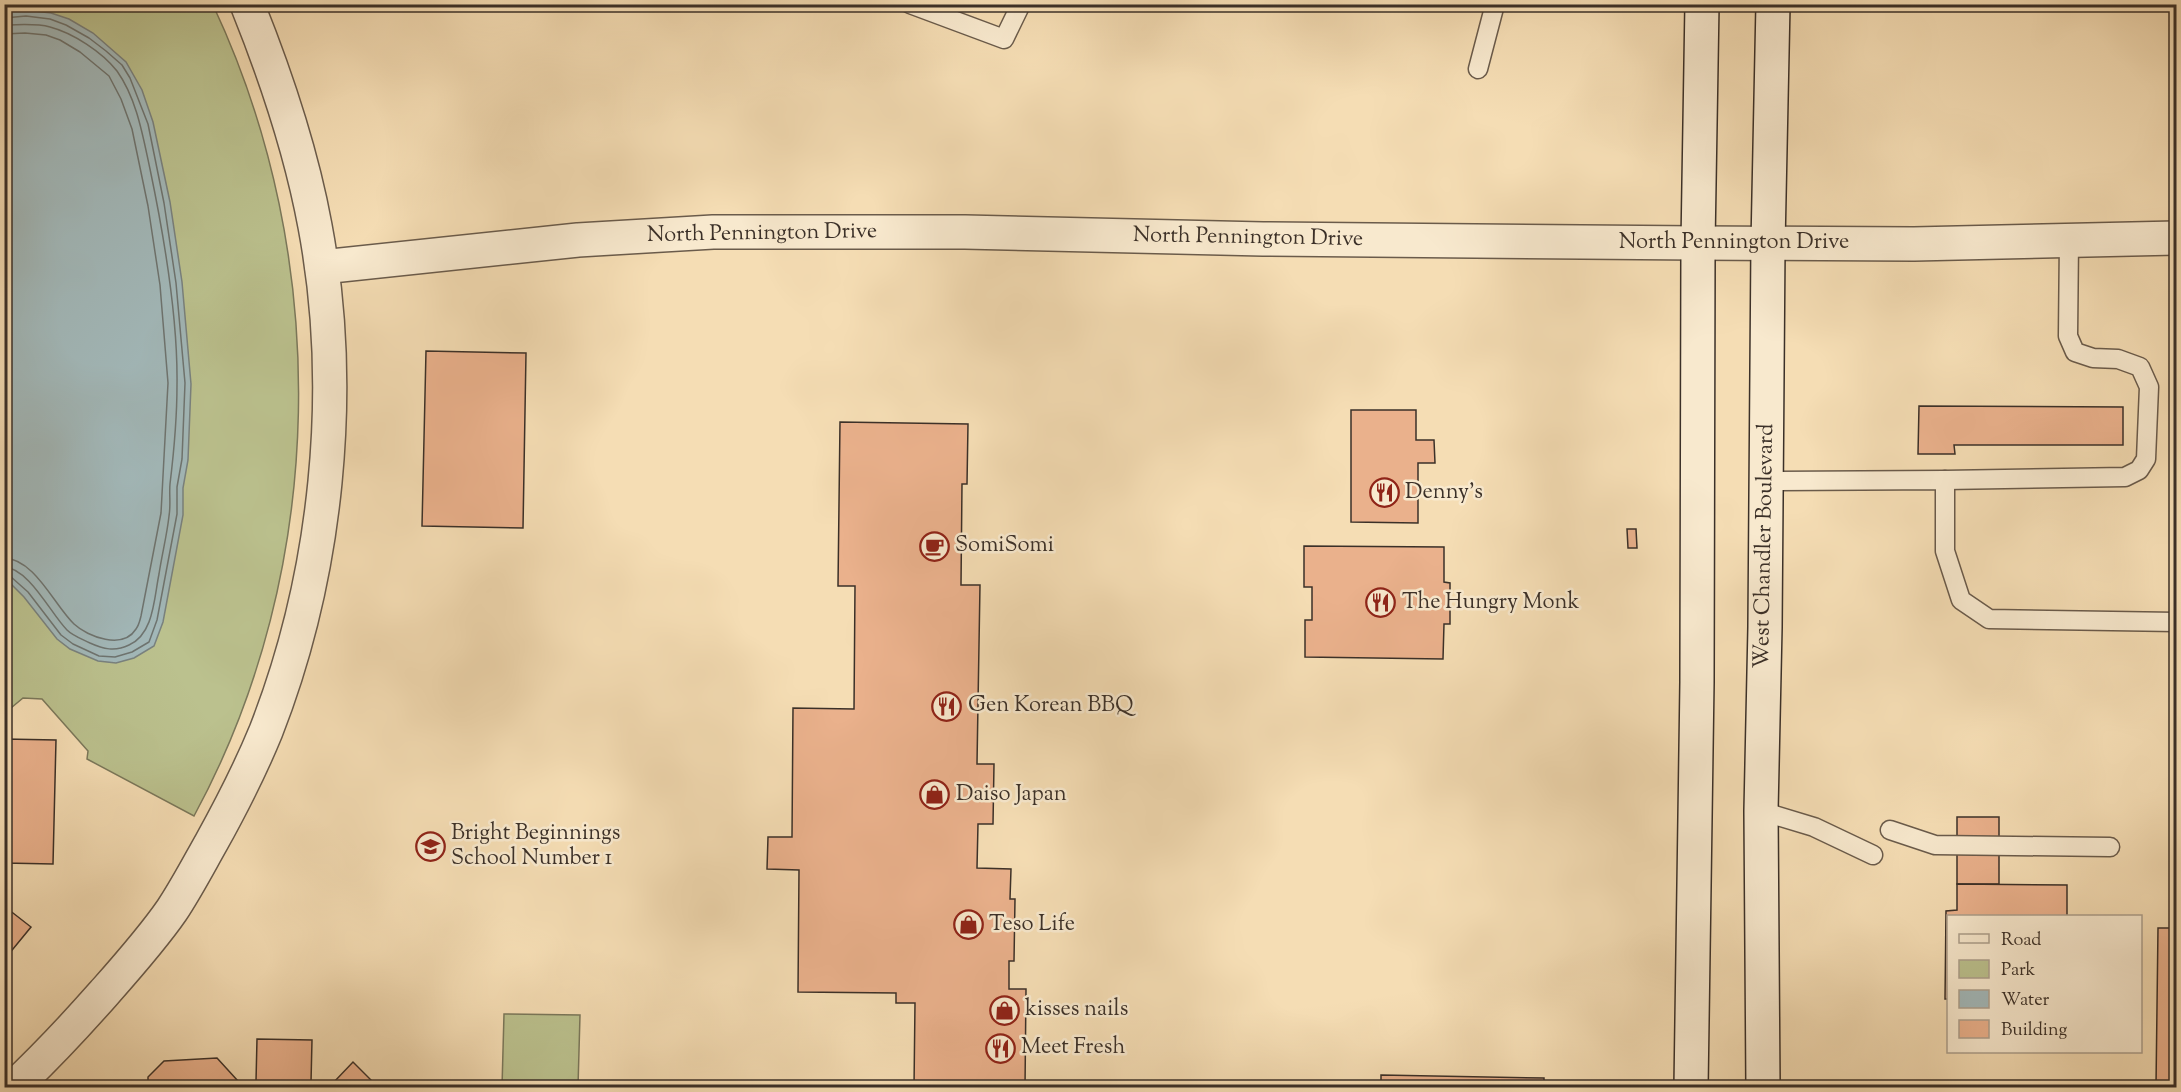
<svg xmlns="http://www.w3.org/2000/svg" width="2181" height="1092" font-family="'Sorts Mill Goudy',serif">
<rect width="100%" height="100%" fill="#f5ddb4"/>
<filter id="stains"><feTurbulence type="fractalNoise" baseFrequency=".00333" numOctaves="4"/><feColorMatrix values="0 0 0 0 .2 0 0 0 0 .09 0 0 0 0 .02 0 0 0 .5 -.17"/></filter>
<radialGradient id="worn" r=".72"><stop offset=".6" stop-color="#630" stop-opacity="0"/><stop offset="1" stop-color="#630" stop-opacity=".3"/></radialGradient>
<g fill="#bbc18e" stroke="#7b785b" stroke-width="1.5">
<path d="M5,5H213C332,258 328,569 194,816L87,759L88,751L42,699L23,698L5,713Z"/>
<path d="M504,1014L580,1015L578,1087H502Z"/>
</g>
<path fill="#a2b8b9" stroke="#79827f" stroke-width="1.5" d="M26,10L51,13L69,19L93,33L126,62L142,90L153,122L170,202L182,282L191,384L188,460L183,488V515L163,622L154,646L134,658L116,663L98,661L70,649L57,639L24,597L5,578L4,12Z"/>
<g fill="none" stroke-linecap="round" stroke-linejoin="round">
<g stroke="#6e7470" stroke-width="1.5">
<path d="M4,18L26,16L50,19L66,25L89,38L106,51L122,65L130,78L148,124L164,203L176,283L185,383L182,459L177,487V514L157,620L149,642L132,652L115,657L99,656L73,644L61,635L28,592L10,576L4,574"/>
<path d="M4,25C20,25 35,23 50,27C73,33 102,52 117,71C137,99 143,137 150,169C164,236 178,317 177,385C177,418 174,451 170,484C169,494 171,505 169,516C167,535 162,554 159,574C154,598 154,634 129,645C115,652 103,649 90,643C82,639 73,636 67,630C51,614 29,568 4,567"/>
<path d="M4,34L25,33L46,35L60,40L80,52L109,76L121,99L132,129L148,206L160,285L168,383L161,513L141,616C140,620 139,625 136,629C123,650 88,637 74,624C54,605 35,559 4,558"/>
</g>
</g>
<g fill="#eab18c" stroke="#3b3028" stroke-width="1.5">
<rect x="2171" y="342" width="5" height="170"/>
<path d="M426,351L526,353L523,528L422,526Z"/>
<path d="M1919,406L2123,407V445H1954L1955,454H1918Z"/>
<path d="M1351,410H1416V440H1434L1435,463H1418V523L1351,522Z"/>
<path d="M840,422L968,424L967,484H962L961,585H980L977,764H994L993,824H978L977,868L1011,869L1010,899H1015L1014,961H1009V989H1026L1025,1088H914L915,1003H896V993L798,992L799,870L767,869L768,837H792L793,708L854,709L855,586H838Z"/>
<path d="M1627,529H1636L1637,548H1628Z"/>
<path d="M1304,546L1444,547V582L1450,583V624H1444L1443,659L1305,657V620H1312V587H1304Z"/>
<path d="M4,739L56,740L53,864L4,863Z"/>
<rect x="1957" y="817" width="42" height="67"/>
<path d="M1957,884L2067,885V916H1948V999H1945L1946,911L1957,910Z"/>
<path d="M4,906L31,927L4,960Z"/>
<path d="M2158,928H2176V1086H2156Z"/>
<path d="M257,1039L312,1040L311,1083H333L353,1062L372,1081V1088H148V1077L164,1061L217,1058L238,1081H256Z"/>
<path d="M1381,1075L1544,1078V1088H1381Z"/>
</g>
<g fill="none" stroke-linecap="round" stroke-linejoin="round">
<defs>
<g id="service">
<path d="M910,4L1004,39L1021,4"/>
<path d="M1478,69L1495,4"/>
<path d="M1945,480L2125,477L2139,470L2146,459L2149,387L2140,367L2118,359L2093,358L2075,352L2068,336L2069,240"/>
<path d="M1766,481L1945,480V551L1961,600L1989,619L2176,622V620"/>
<path d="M1761,811L1814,827L1873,855"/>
<path d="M1890,830L1935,845L2110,847"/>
</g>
<g id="tertiary">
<path d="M322,267L578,240L713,232H965L1263,239L1698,243L1914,244L2176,238"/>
<path d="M13,1088C46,1057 74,1027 104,993C127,967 152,939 172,910C186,889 198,866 211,843C231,807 250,770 266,731C327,575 346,391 315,226C301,150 276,76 247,4"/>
</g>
<g id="secondary">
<path d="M1691,1088L1697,682L1698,243L1702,4"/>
<path d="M1763,1088L1761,811L1765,627L1768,244L1773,4"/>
</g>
</defs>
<use href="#service" stroke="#6a5b4b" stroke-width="21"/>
<use href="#tertiary" stroke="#6a5b4b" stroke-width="36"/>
<use href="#secondary" stroke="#3b3028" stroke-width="36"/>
<use href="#service" stroke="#f8e9ce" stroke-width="18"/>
<use href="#tertiary" stroke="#f8e9ce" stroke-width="33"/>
<use href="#secondary" stroke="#f8e9ce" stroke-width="33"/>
</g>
<defs>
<symbol id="restaurant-ring" viewBox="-11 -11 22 22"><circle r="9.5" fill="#f8e9ce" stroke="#8f2418" stroke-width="1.5"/><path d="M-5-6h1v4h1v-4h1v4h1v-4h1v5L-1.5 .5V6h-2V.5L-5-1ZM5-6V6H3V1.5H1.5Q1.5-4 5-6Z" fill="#8f2418"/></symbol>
<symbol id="cafe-ring" viewBox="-11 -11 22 22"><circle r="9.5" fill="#f8e9ce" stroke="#8f2418" stroke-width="1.5"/><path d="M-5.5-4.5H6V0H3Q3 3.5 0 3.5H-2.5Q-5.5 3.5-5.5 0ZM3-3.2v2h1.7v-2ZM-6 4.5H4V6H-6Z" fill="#8f2418"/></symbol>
<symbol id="shop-ring" viewBox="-11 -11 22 22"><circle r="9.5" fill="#f8e9ce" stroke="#8f2418" stroke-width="1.5"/><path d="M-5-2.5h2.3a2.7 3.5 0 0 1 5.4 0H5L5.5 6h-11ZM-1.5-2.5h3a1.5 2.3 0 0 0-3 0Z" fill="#8f2418"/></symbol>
<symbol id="school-ring" viewBox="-11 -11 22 22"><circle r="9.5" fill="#f8e9ce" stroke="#8f2418" stroke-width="1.5"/><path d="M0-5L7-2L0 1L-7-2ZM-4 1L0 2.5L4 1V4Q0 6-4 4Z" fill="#8f2418"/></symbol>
</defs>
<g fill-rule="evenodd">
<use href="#restaurant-ring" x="1368" y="476" width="33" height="33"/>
<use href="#cafe-ring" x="918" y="530" width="33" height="33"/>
<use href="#restaurant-ring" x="1364" y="586" width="33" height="33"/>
<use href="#restaurant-ring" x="930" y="690" width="33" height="33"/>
<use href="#shop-ring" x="918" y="778" width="33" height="33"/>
<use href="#school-ring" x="414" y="830" width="33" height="33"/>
<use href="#shop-ring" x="952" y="908" width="33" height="33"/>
<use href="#shop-ring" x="988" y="994" width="33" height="33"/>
<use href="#restaurant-ring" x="984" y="1032" width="33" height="33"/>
</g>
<g text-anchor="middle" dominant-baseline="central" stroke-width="5" stroke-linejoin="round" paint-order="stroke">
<g font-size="22" fill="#3b3028" stroke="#f8e9ce">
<text transform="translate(762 234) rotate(-1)">North Pennington Drive</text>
<text transform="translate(1248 238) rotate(1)">North Pennington Drive</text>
<text x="1734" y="243">North Pennington Drive</text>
<text transform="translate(1765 546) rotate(-89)">West Chandler Boulevard</text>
</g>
<g font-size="22" fill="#3b3028" stroke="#f8e9ce" text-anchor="start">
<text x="1405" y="493">Denny's</text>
<text x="955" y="546">SomiSomi</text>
<text x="1402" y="603">The Hungry Monk</text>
<text x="968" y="706">Gen Korean BBQ</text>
<text x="956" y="795">Daiso Japan</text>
<text x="451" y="834">Bright Beginnings<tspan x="451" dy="25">School Number 1</tspan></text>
<text x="989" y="925">Teso Life</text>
<text x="1025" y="1010">kisses nails</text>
<text x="1021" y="1048">Meet Fresh</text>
</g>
</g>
<rect width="2181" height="1092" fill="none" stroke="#f5ddb4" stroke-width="24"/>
<rect x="6" y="6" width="2169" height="1080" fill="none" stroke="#3b3028" stroke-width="3"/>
<rect x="12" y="12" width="2157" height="1068" fill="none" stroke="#3b3028" stroke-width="1.5"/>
<rect x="1947" y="915" width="195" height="138" fill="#f8e9ce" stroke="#ac9f8c" stroke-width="1.5"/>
<rect x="1959" y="934" width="30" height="9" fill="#f8e9ce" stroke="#ac9f8c" stroke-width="1.5"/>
<text x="2001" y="945" font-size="18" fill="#3b3028">Road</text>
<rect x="1959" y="960" width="30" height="18" fill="#bbc18e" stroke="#ac9f8c" stroke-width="1.5"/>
<text x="2001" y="975" font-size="18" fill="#3b3028">Park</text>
<rect x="1959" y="990" width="30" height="18" fill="#a2b8b9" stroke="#ac9f8c" stroke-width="1.5"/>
<text x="2001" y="1005" font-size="18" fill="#3b3028">Water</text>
<rect x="1959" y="1020" width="30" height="18" fill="#eab18c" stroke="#ac9f8c" stroke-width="1.5"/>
<text x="2001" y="1035" font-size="18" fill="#3b3028">Building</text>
<rect width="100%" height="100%" filter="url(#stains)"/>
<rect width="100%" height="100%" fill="url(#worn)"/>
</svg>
